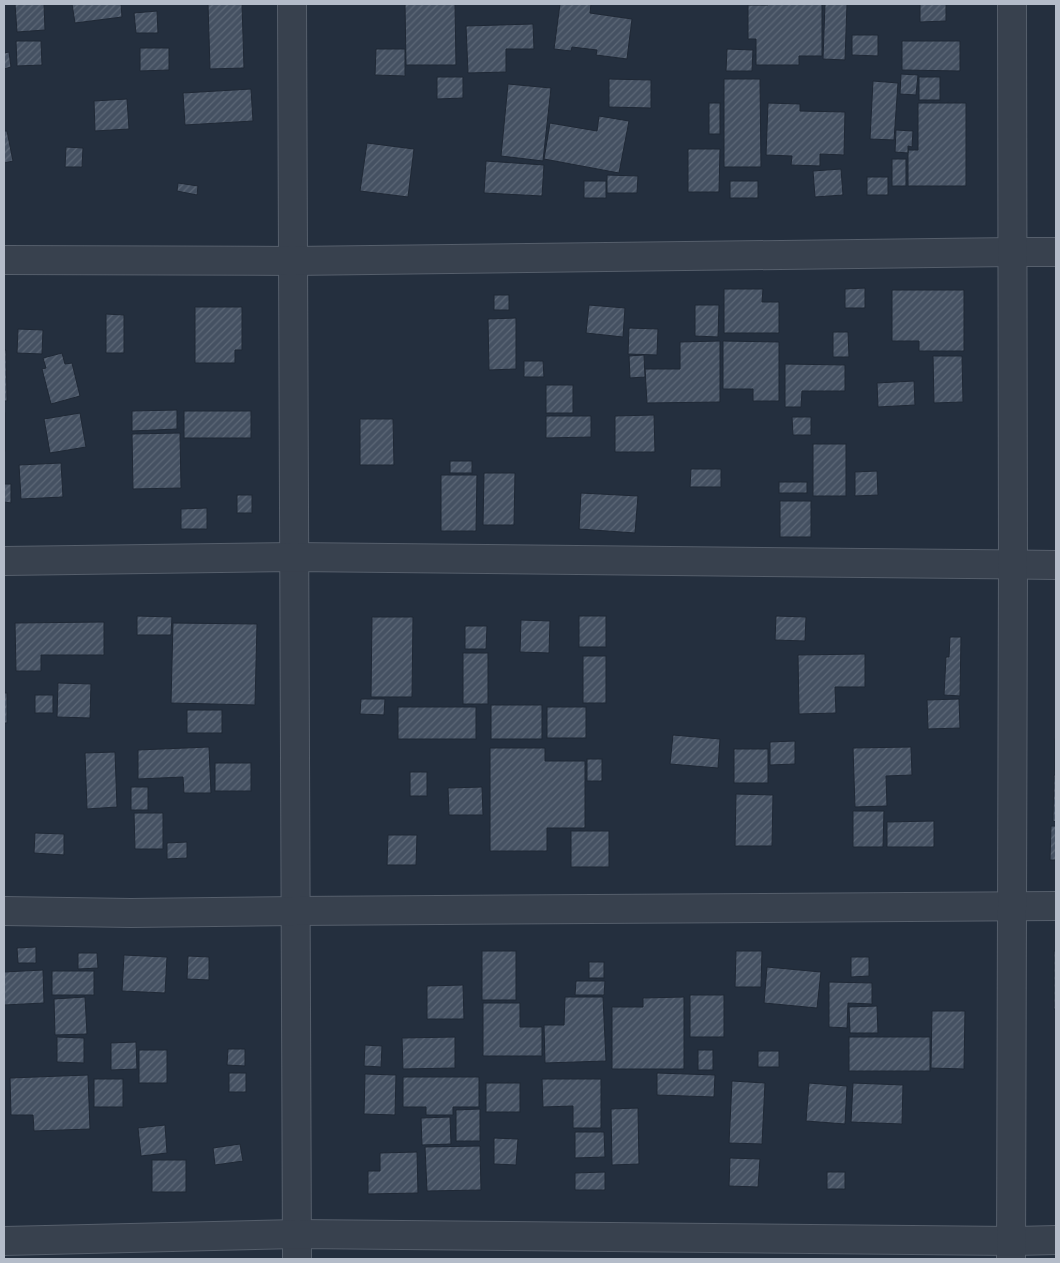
<svg xmlns="http://www.w3.org/2000/svg" width="1060" height="1263" font-family="Mulish,sans-serif">
<defs>
<pattern id="building-hatch" width="6" height="6" patternUnits="userSpaceOnUse" patternTransform="scale(1.25)"><rect width="6" height="6" fill="#455162"/><path d="M-1 1l2-2M0 6l6-6M5 7l2-2" fill="none" stroke="#5d6877"/></pattern>
</defs>
<rect width="100%" height="100%" fill="#242f3e"/>
<g fill="url(#building-hatch)" stroke="#1f2835">
<path d="M15,4H44L45,30L17,32Z"/>
<path d="M72,4H121L122,17L75,23Z"/>
<path d="M208,4H242L244,68L210,69Z"/>
<path d="M405,4H455L456,65H406Z"/>
<path d="M560,4H591L590,13L632,19L627,59L596,55L597,50L572,47L571,51L554,49Z"/>
<path d="M768,4H822V56H799V65H756V39H748V5H768Z"/>
<path d="M825,4H847L845,60L823,59Z"/>
<path d="M920,4H946V21L920,22Z"/>
<path d="M157,11L158,33H136L134,13Z"/>
<path d="M533,24L534,49H506V72L468,73L466,26Z"/>
<path d="M852,35H878V56L852,55Z"/>
<path d="M16,41H41L42,65L17,66Z"/>
<path d="M902,41H960V71L902,70Z"/>
<path d="M140,48H169V70L140,71Z"/>
<path d="M376,49H405V76L375,75Z"/>
<path d="M727,49L753,50L752,71H726Z"/>
<path d="M9,52L11,67L4,69V53Z"/>
<path d="M901,74L918,75L916,95L900,94Z"/>
<path d="M437,77H463V98L437,99Z"/>
<rect x="919" y="77" width="21" height="23"/>
<path d="M609,79L651,80V108L609,107Z"/>
<path d="M724,79H760L761,167H724Z"/>
<path d="M873,81L898,83L894,140L870,139Z"/>
<path d="M508,84L551,88L543,161L501,156Z"/>
<path d="M251,89L253,121L185,125L183,93Z"/>
<path d="M127,99L129,129L95,131L94,101Z"/>
<rect x="709" y="103" width="11" height="31"/>
<path d="M768,103L800,104V111L845,112L844,155L820,154V166L791,165L792,156L766,155Z"/>
<path d="M918,103H966V186H908V150H918Z"/>
<path d="M599,116L629,121L619,173L544,159L550,123L597,131Z"/>
<path d="M896,130L913,131L912,147L908,146V153L895,152Z"/>
<path d="M4,131H7L13,161L4,163Z"/>
<path d="M367,143L414,149L408,197L360,191Z"/>
<path d="M66,147L83,148L82,167H65Z"/>
<path d="M688,149H720L719,192H688Z"/>
<rect x="892" y="159" width="14" height="27"/>
<path d="M486,161L544,165L542,196L484,193Z"/>
<path d="M841,169L843,195L815,197L813,171Z"/>
<path d="M607,175L638,176L637,193H607Z"/>
<rect x="867" y="177" width="21" height="18"/>
<rect x="584" y="181" width="22" height="17"/>
<rect x="730" y="181" width="28" height="17"/>
<path d="M178,183L198,186L197,195L177,191Z"/>
<path d="M865,288V308H845V289Z"/>
<path d="M724,289H763L762,302H779V333H724Z"/>
<path d="M892,290H964V351H919V341H892Z"/>
<rect x="494" y="295" width="15" height="15"/>
<path d="M589,305L625,308L623,337L586,333Z"/>
<path d="M695,305H719L718,337L695,336Z"/>
<path d="M195,307H242V350H235V363H195Z"/>
<path d="M106,314L124,315V353H106Z"/>
<path d="M516,318V369L489,370L488,319Z"/>
<path d="M629,328L658,329L657,355L628,354Z"/>
<path d="M18,329L43,330L42,354L17,353Z"/>
<path d="M833,332H848L849,357H833Z"/>
<path d="M720,341V402L647,403L645,369H680V342Z"/>
<path d="M723,341L779,342V401H753V389H723Z"/>
<path d="M4,350H6L7,401H4Z"/>
<path d="M62,353L65,364L72,363L80,396L51,404L42,369L46,368L43,358Z"/>
<path d="M644,355L645,377L630,378L629,356Z"/>
<path d="M933,356H962L963,402L934,403Z"/>
<path d="M524,361H543L544,377H524Z"/>
<path d="M785,364L845,365V391H802L801,407H785Z"/>
<path d="M914,381L915,405L878,407L877,383Z"/>
<rect x="546" y="385" width="27" height="28"/>
<path d="M177,410V429L132,431V411Z"/>
<rect x="184" y="411" width="67" height="27"/>
<rect x="4" y="413" width="1" height="38"/>
<path d="M80,413L86,447L50,453L44,419Z"/>
<path d="M654,415L655,452H615V416Z"/>
<path d="M546,416H591V437L546,438Z"/>
<path d="M792,417H811V435H793Z"/>
<path d="M360,419H393L394,465H360Z"/>
<path d="M180,433L181,488L133,489L132,434Z"/>
<rect x="813" y="444" width="33" height="52"/>
<rect x="450" y="461" width="22" height="12"/>
<path d="M61,463L63,497L21,499L19,465Z"/>
<path d="M691,469H721V487H690Z"/>
<path d="M877,471L878,495L855,496V472Z"/>
<path d="M484,473H515L514,525H483Z"/>
<path d="M441,475H477L476,531H441Z"/>
<rect x="779" y="482" width="28" height="11"/>
<path d="M4,484H11V503L4,502Z"/>
<path d="M581,493L638,496L635,533L579,529Z"/>
<rect x="237" y="495" width="15" height="18"/>
<rect x="780" y="501" width="31" height="36"/>
<path d="M207,508V529H181V509Z"/>
<path d="M137,616L172,617L171,635H137Z"/>
<rect x="579" y="616" width="27" height="31"/>
<path d="M776,616L806,617L805,641L775,640Z"/>
<path d="M372,617H413L412,697H371Z"/>
<path d="M521,620L550,621L549,653L520,652Z"/>
<path d="M104,622V655H41V671H16L15,623Z"/>
<path d="M173,623L257,624L255,705L171,703Z"/>
<path d="M465,626H487L486,649H465Z"/>
<path d="M950,637H961L960,696L944,695L946,657H949Z"/>
<rect x="463" y="653" width="25" height="51"/>
<path d="M865,654V687H835L836,713L799,714L798,655Z"/>
<rect x="583" y="656" width="23" height="47"/>
<path d="M58,683L91,684L90,718L57,717Z"/>
<rect x="4" y="693" width="3" height="30"/>
<rect x="35" y="695" width="18" height="18"/>
<path d="M361,699H385L384,715L360,714Z"/>
<path d="M959,699L960,728L928,729L927,700Z"/>
<rect x="491" y="705" width="51" height="34"/>
<rect x="398" y="707" width="78" height="32"/>
<rect x="547" y="707" width="39" height="31"/>
<rect x="187" y="710" width="35" height="23"/>
<path d="M673,735L720,739L718,768L670,764Z"/>
<rect x="1055" y="739" width="1" height="32"/>
<path d="M795,741V764L770,765V742Z"/>
<path d="M209,747L211,793H184L183,777L138,779V750Z"/>
<path d="M911,747L912,775L886,776L887,806L855,807L853,748Z"/>
<path d="M490,748H545V761H585V828H547V851H490Z"/>
<rect x="734" y="749" width="34" height="34"/>
<path d="M115,752L117,807L87,809L85,753Z"/>
<rect x="587" y="759" width="15" height="22"/>
<rect x="215" y="763" width="36" height="28"/>
<rect x="410" y="772" width="17" height="24"/>
<path d="M1054,775H1056V822L1053,821Z"/>
<rect x="131" y="787" width="17" height="23"/>
<path d="M482,787L483,815H449L448,788Z"/>
<path d="M736,794L773,795L772,846H735Z"/>
<path d="M853,811H884L883,847H853Z"/>
<path d="M134,813H163V849H135Z"/>
<path d="M934,821V847H887V822Z"/>
<path d="M1051,826H1056V860H1050Z"/>
<rect x="571" y="831" width="38" height="36"/>
<path d="M35,833L64,834V855L34,853Z"/>
<path d="M388,835H417L416,865H387Z"/>
<path d="M187,842V858L167,859V843Z"/>
<path d="M36,947V963H18L17,948Z"/>
<rect x="482" y="951" width="34" height="49"/>
<path d="M736,951H762L761,987H735Z"/>
<rect x="1054" y="951" width="2" height="58"/>
<path d="M78,953H97L98,968L78,969Z"/>
<path d="M124,955L167,957L165,993L122,991Z"/>
<path d="M188,956L209,957V980L187,979Z"/>
<path d="M851,957H869V976L851,977Z"/>
<rect x="589" y="962" width="15" height="16"/>
<path d="M767,967L821,972L817,1008L764,1003Z"/>
<path d="M43,970L44,1003L4,1005V972Z"/>
<rect x="52" y="971" width="42" height="24"/>
<path d="M576,981H605L604,995H575Z"/>
<path d="M829,982L872,983V1004L848,1003L847,1028L829,1027Z"/>
<path d="M463,985L464,1019H427V986Z"/>
<rect x="690" y="995" width="34" height="42"/>
<path d="M85,997L87,1034L55,1035L54,999Z"/>
<path d="M565,997H603L606,1061L545,1063L544,1025H564Z"/>
<path d="M684,997V1069H612V1007H643V998Z"/>
<path d="M483,1003H520V1027H542V1056H483Z"/>
<path d="M877,1006L878,1033H850L849,1007Z"/>
<path d="M932,1011H965L964,1069L931,1068Z"/>
<path d="M57,1037L84,1038V1063L57,1062Z"/>
<path d="M455,1037V1068L403,1069L402,1038Z"/>
<rect x="849" y="1037" width="81" height="34"/>
<path d="M136,1042L137,1069L111,1070V1043Z"/>
<path d="M365,1045L382,1046L381,1067L364,1066Z"/>
<path d="M228,1049H245V1066L227,1065Z"/>
<rect x="139" y="1050" width="28" height="33"/>
<rect x="698" y="1050" width="15" height="20"/>
<rect x="758" y="1051" width="21" height="16"/>
<rect x="229" y="1073" width="17" height="19"/>
<path d="M657,1073L715,1075L714,1097L657,1095Z"/>
<path d="M365,1074L396,1075L395,1115L364,1114Z"/>
<path d="M88,1075L90,1129L34,1131L33,1115H11L10,1078Z"/>
<path d="M403,1077H479V1107H453V1115H426V1107H403Z"/>
<rect x="94" y="1079" width="29" height="28"/>
<path d="M542,1079H601V1128H573V1106L543,1107Z"/>
<path d="M732,1081L765,1083L762,1144L729,1143Z"/>
<rect x="486" y="1083" width="34" height="29"/>
<path d="M809,1083L847,1086L845,1124L806,1121Z"/>
<path d="M853,1083L903,1085L902,1124L851,1122Z"/>
<path d="M638,1108L639,1164L612,1165L611,1109Z"/>
<path d="M480,1109V1141H456V1110Z"/>
<path d="M450,1117L451,1144L422,1145L421,1118Z"/>
<path d="M165,1125L167,1153L141,1156L138,1128Z"/>
<path d="M575,1132H604L605,1157L575,1158Z"/>
<path d="M494,1138L518,1139L516,1165L494,1164Z"/>
<path d="M240,1144L243,1161L215,1165L213,1148Z"/>
<path d="M480,1146L481,1190L427,1191L425,1147Z"/>
<path d="M417,1152L418,1193L368,1194V1171H380V1153Z"/>
<path d="M730,1158L760,1159L758,1187L729,1186Z"/>
<rect x="152" y="1160" width="34" height="32"/>
<path d="M605,1172V1190H575V1173Z"/>
<rect x="827" y="1172" width="18" height="17"/>
</g>
<g fill="none" stroke-linecap="round" stroke-linejoin="round">
<defs>
<g id="street">
<path d="M292,4L297,1259"/>
<path d="M4,260L293,261L1012,252H1056"/>
<path d="M4,561L294,557L1056,565"/>
<path d="M4,911L131,913L296,911L1056,906"/>
<path d="M4,1241L297,1234L1011,1241L1056,1240"/>
<path d="M1011,1259L1013,565L1012,4"/>
</g>
</defs>
<use href="#street" stroke="#565f6c" stroke-width="30"/>
<use href="#street" stroke="#38414e" stroke-width="28"/>
</g>
<rect width="1060" height="1263" fill="none" stroke="#b4bcc9" stroke-width="10"/>
</svg>
